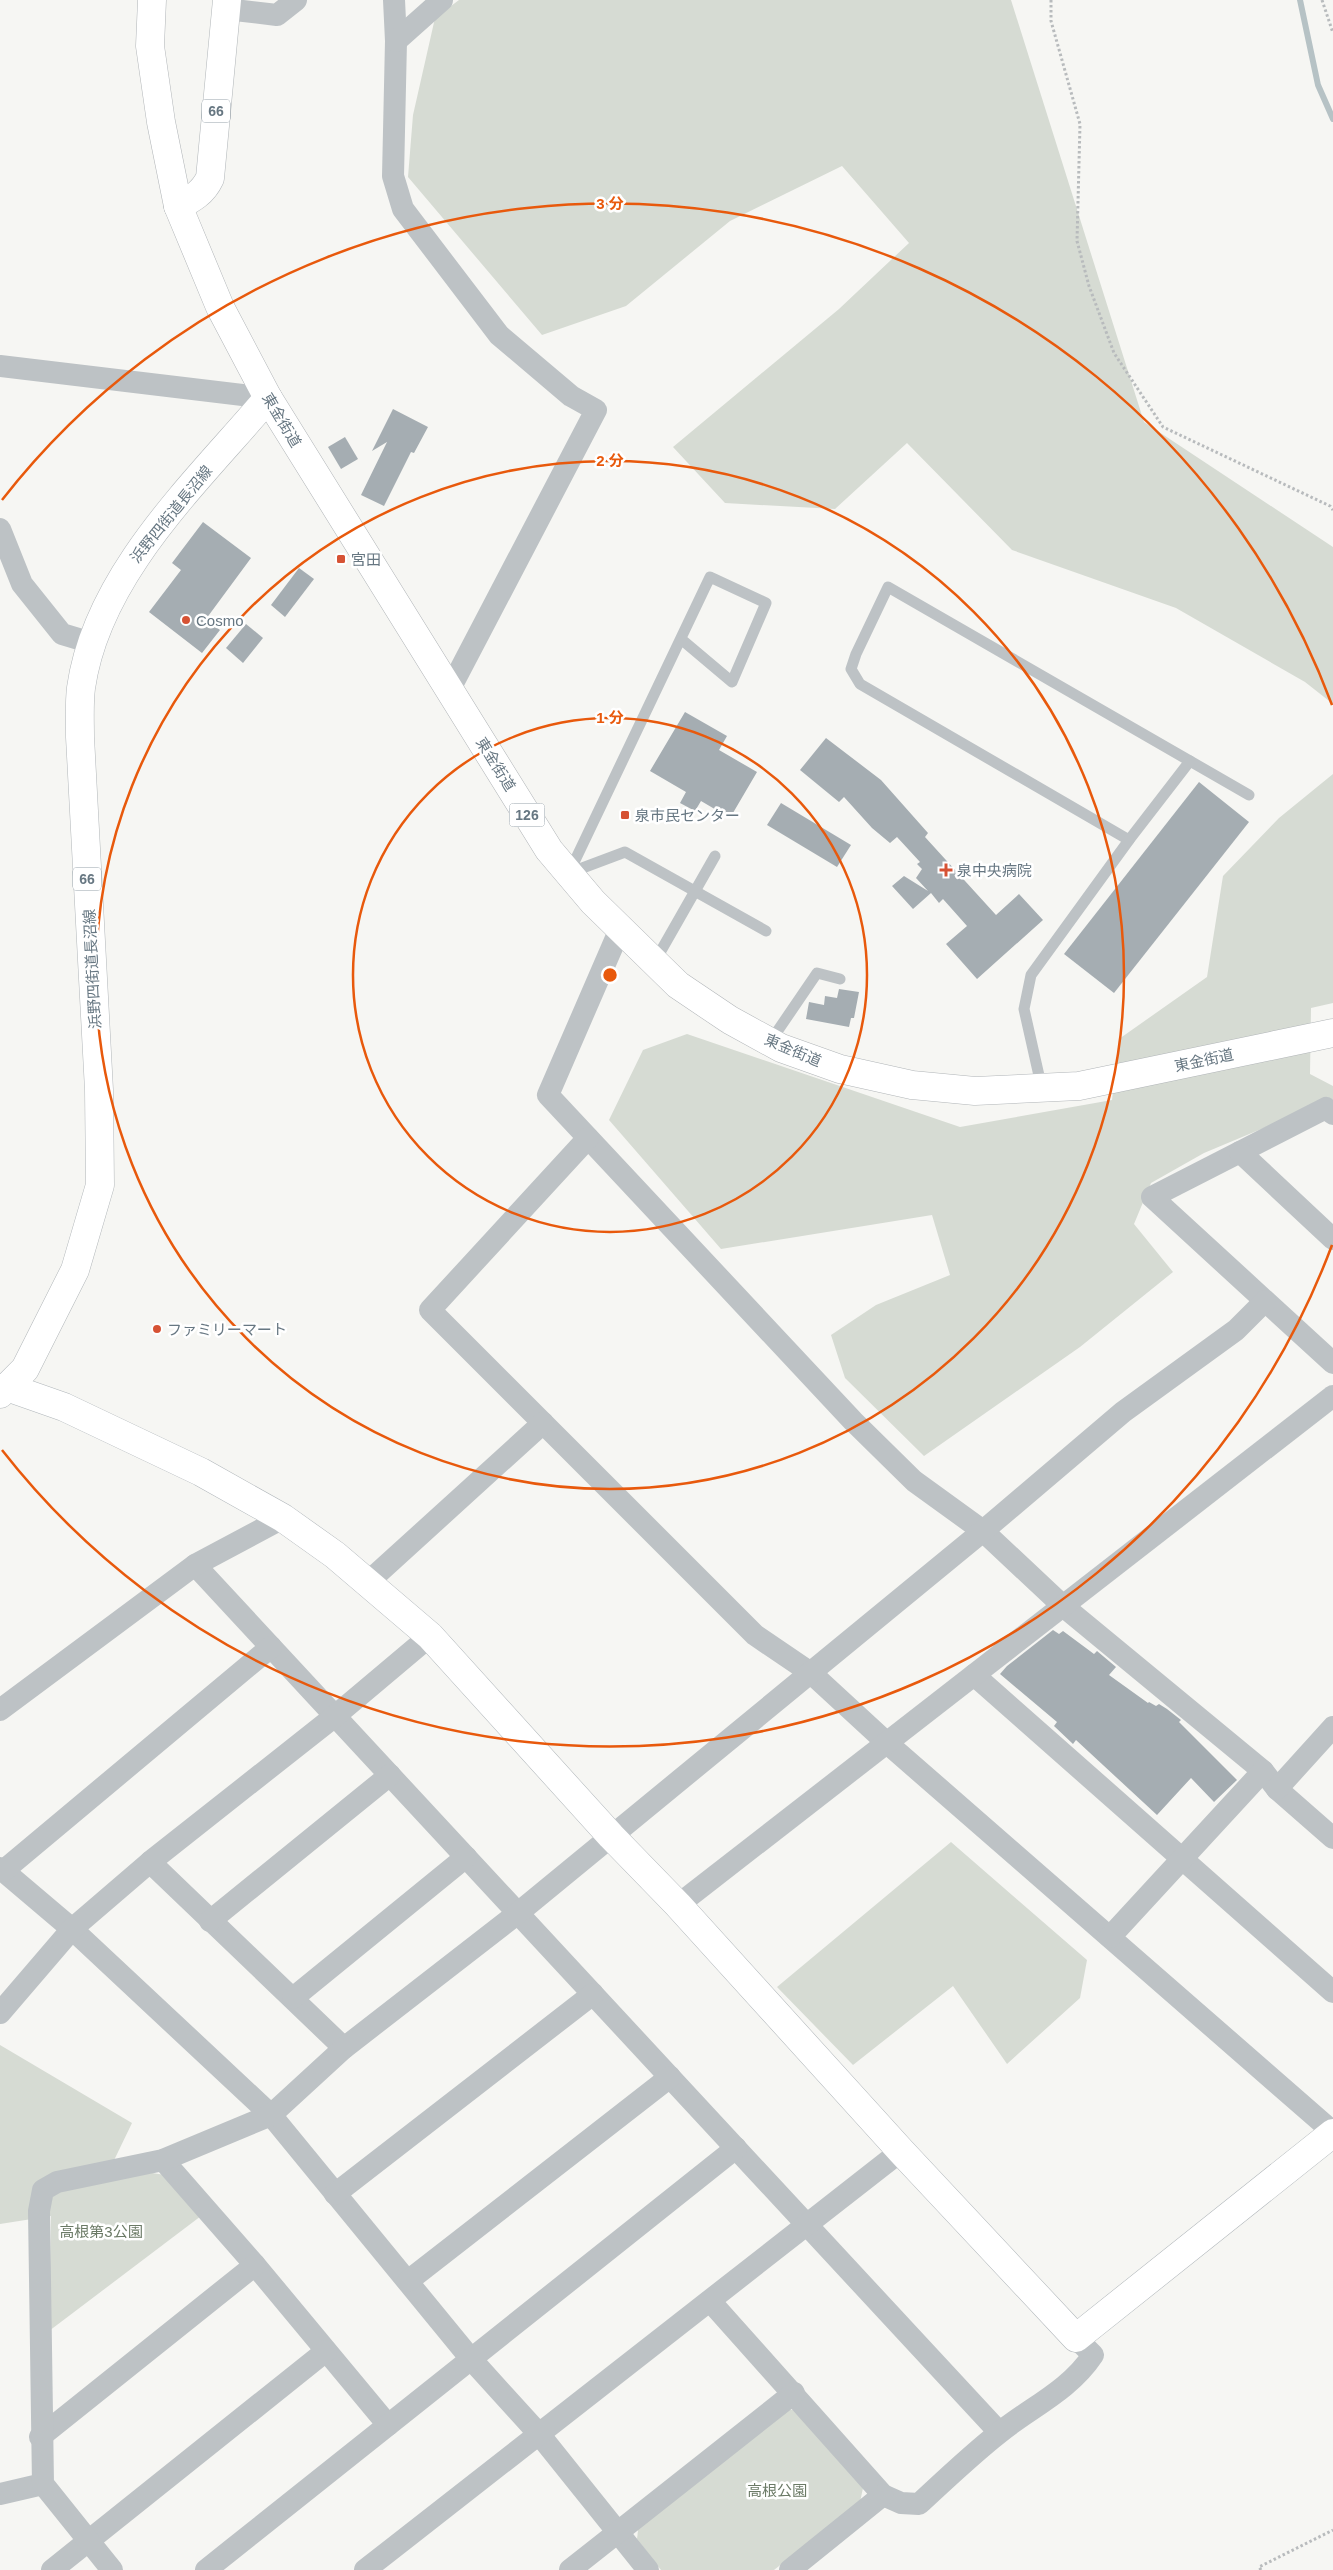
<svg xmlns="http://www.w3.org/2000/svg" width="1333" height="2570" font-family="Helvetica,'Noto Sans JP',sans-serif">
<rect width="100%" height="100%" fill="#f6f6f3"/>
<g fill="#d6dbd3">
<path d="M459,0H1011L1144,422L1333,547V704L1305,682L1176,608L1012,550L907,443L835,509L725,503L673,447L839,309L909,243L842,166L730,221L626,306L542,335L408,177L413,115L435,18Z"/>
<path d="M1333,774V1003L1311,1008L1310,1074L1333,1086V1099L1204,1153L1151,1183L1134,1224L1173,1272L1080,1347L924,1456L845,1378L831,1335L876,1305L950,1275L932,1215L721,1249L609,1120L643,1050L687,1034L960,1127L1112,1100L1119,1039L1207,977L1223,876L1279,818Z"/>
<path d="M951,1842L1087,1960L1080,1998L1007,2064L953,1986L853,2065L777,1987Z"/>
<path d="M0,2045L132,2123L104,2181L152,2173L172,2176L201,2216L49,2331L51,2216L0,2224Z"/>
<path d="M783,2409L802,2411L863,2488L860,2502L774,2570H661L637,2539L639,2522Z"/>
</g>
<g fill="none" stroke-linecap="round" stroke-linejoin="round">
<path stroke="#b6c2c5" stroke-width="6" d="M1300,0L1318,85L1333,119"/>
</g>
<g fill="#a5adb2">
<path d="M393,409L428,427L414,453L411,452L384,506L361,495L387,442L372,451Z"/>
<path d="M345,437L358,459L341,469L328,447Z"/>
<path d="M203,522L251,558L206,619L220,630L202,653L149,612L181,570L172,563Z"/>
<path d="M299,568L314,579L285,617L271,605Z"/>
<path d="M246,624L263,638L243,663L226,648Z"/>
<path d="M685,712L727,736L719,750L757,772L730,818L701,801L695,811L680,803L686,792L650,771Z"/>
<path d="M826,738L881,780L928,833L925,837L996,915L1019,894L1043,920L977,979L946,944L967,926L943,899L939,903L931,893L913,909L892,886L904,876L928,891L916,878L922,869L917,864L920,862L897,837L890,843L872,828L844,797L839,802L800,770Z"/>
<path d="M1199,782L1249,822L1114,993L1064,954Z"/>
<path d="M781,803L851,845L837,867L767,825Z"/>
<path d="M839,989L859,992L854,1018H851L849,1027L806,1019L809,1002L824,1005L825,996L837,998Z"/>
<path d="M1053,1630L1059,1634L1063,1631L1094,1654L1097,1651L1116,1667L1109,1675L1148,1703L1149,1702L1156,1706L1159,1704L1167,1709L1181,1720L1179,1722L1237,1780L1214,1802L1191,1778L1157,1815L1076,1740L1073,1744L1054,1726L1057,1722L1000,1674L1007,1666Z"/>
</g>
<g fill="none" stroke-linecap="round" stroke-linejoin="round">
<defs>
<path id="secondary" d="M7,1387L64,1407L201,1472L283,1518L335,1555L430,1636L611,1836L678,1905L901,2151L1076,2338L1333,2133"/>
<g id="primary">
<path d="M178,206C192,199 203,193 210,178L227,0"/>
<path d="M0,1394L25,1369L75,1270L100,1185L99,1090L80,737C80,721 79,704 81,688C97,574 197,482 268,398"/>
</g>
<path id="highway" d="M152,0L150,46L161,122L178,206L220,307L268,398L549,850L593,902L678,985L730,1020L781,1048L840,1069L912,1085L975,1091L1079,1086L1333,1033"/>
</defs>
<use href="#secondary" stroke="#b0b6ba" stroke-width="29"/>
<use href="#primary" stroke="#b1b6b9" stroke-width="29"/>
<use href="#highway" stroke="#b1b5b8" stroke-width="29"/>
<g stroke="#b8bbbd" stroke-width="3" stroke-dasharray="2.5 2.5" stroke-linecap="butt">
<path d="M1051,0V21L1080,124L1077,241L1089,286L1114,353L1163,427L1330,506L1333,510"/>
<path d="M1322,0L1333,33"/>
<path d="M1261,2570L1259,2567L1333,2530"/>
</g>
<g stroke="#bdc2c5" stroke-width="11">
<path d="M681,639L732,682L766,603L710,577L569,873L625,852L766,931"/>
<path d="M1129,840L860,684L851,669L856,654L888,587L1249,795"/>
<path d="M654,963L715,856"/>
<path d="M770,1042L817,973L840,979"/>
<path d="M1042,1089L1024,1009L1031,975L1129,840L1190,761"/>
</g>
<g stroke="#bdc2c5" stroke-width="22">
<path d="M394,0L396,41L393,176L403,209L499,335L571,396L596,410L450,689"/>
<path d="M226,9L277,15L296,0"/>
<path d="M396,41L442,0"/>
<path d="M0,366L268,398"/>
<path d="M0,529L22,584L62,634L92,643"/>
<path d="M620,929L548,1095L853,1421L914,1481L983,1531L1063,1606L1263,1771L1277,1789L1333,1838"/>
<path d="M1333,1114L1326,1108L1152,1197L1333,1363"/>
<path d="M588,1138L430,1310L755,1635L811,1673L887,1743L1333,2132"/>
<path d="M1240,1152L1333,1239"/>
<path d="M195,1565L999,2432"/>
<path d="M367,1583L543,1423"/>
<path d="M974,1675L1333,1992"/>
<path d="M0,1710L195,1565L283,1518"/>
<path d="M1277,1789L1333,1727"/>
<path d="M150,1862L344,2048"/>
<path d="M0,1868L72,1929L271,2115L471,2359L539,2434L648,2570"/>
<path d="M3,1871L271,1647"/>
<path d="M678,1905L1333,1396"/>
<path d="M210,1921L390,1775"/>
<path d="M1110,1937L1263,1771"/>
<path d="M293,1998L466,1857"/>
<path d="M0,2013L72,1929L150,1862L335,1716L430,1636"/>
<path d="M163,2160L255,2265L388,2425"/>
<path d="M335,2194L593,1994"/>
<path d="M408,2281L670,2077"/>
<path d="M710,2301L883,2495L901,2503L919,2504C945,2480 971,2455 999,2433C1031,2407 1069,2391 1093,2355L1076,2338"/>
<path d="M40,2437L255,2265"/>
<path d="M0,2494L43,2484"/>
<path d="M52,2570L326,2351"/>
<path d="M112,2570L43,2484L39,2211L43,2190L57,2182L163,2160L271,2115L344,2048L518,1913L983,1531L1123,1412L1236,1330L1265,1301"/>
<path d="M206,2570L736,2148"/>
<path d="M365,2570L901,2151"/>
<path d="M570,2570L794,2393"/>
<path d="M790,2570L883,2495"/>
</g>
<use href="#secondary" stroke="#fff" stroke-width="28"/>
<use href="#primary" stroke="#fff" stroke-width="28"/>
<use href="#highway" stroke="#fff" stroke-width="28"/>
</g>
<g fill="none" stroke="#e8590c" stroke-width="2.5">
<circle cx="610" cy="975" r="257"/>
<circle cx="610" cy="975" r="514"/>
<path d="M1332 1245A771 771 0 0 1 2 1450M2 500A771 771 0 0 1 1332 705"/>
</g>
<g fill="#d65234" stroke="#fff" stroke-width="2">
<rect x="336" y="554" width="10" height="10" rx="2.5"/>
<circle cx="186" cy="620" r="5"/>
<rect x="620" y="810" width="10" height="10" rx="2.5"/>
<path d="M943.5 862.5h5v5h5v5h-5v5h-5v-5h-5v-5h5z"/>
<circle cx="157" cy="1329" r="5"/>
</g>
<g text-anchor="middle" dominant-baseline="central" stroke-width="5" stroke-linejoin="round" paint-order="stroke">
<g fill="#fff" stroke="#95a0a8" stroke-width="1">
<rect x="202" y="99.5" width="28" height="23" rx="4"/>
<rect x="509.5" y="803.5" width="35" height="23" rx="4"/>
<rect x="73" y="867.5" width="28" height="23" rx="4"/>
</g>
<g font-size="14" font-weight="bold" fill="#677782">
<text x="216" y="111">66</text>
<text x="527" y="815">126</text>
<text x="87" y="879">66</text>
</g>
<g font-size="15" fill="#677782" stroke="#fff">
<text transform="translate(282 420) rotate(59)">東金街道</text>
<text transform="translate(171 514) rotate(-51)">浜野四街道長沼線</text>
<text transform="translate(496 764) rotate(58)">東金街道</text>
<text transform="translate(92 969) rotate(-93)">浜野四街道長沼線</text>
<text transform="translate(793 1050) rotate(23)">東金街道</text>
<text transform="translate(1204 1060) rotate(-12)">東金街道</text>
</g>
<g font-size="15" fill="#677782" stroke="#fff" text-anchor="start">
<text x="351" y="559">宮田</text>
<text x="196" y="620">Cosmo</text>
<text x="635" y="815">泉市民センター</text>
<text x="957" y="870">泉中央病院</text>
<text x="167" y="1329">ファミリーマート</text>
</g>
<g font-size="15" fill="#6b7a66" stroke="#fff">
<text x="101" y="2231">高根第3公園</text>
<text x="777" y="2490">高根公園</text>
</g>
</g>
<circle cx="610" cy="975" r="8" fill="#e8590c" stroke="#fff" stroke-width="2.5"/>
<g font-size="15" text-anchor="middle" font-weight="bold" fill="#e8590c" stroke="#fff" stroke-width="5" stroke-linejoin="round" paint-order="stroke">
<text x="610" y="209">3 分</text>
<text x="610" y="466">2 分</text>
<text x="610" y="723">1 分</text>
</g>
</svg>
